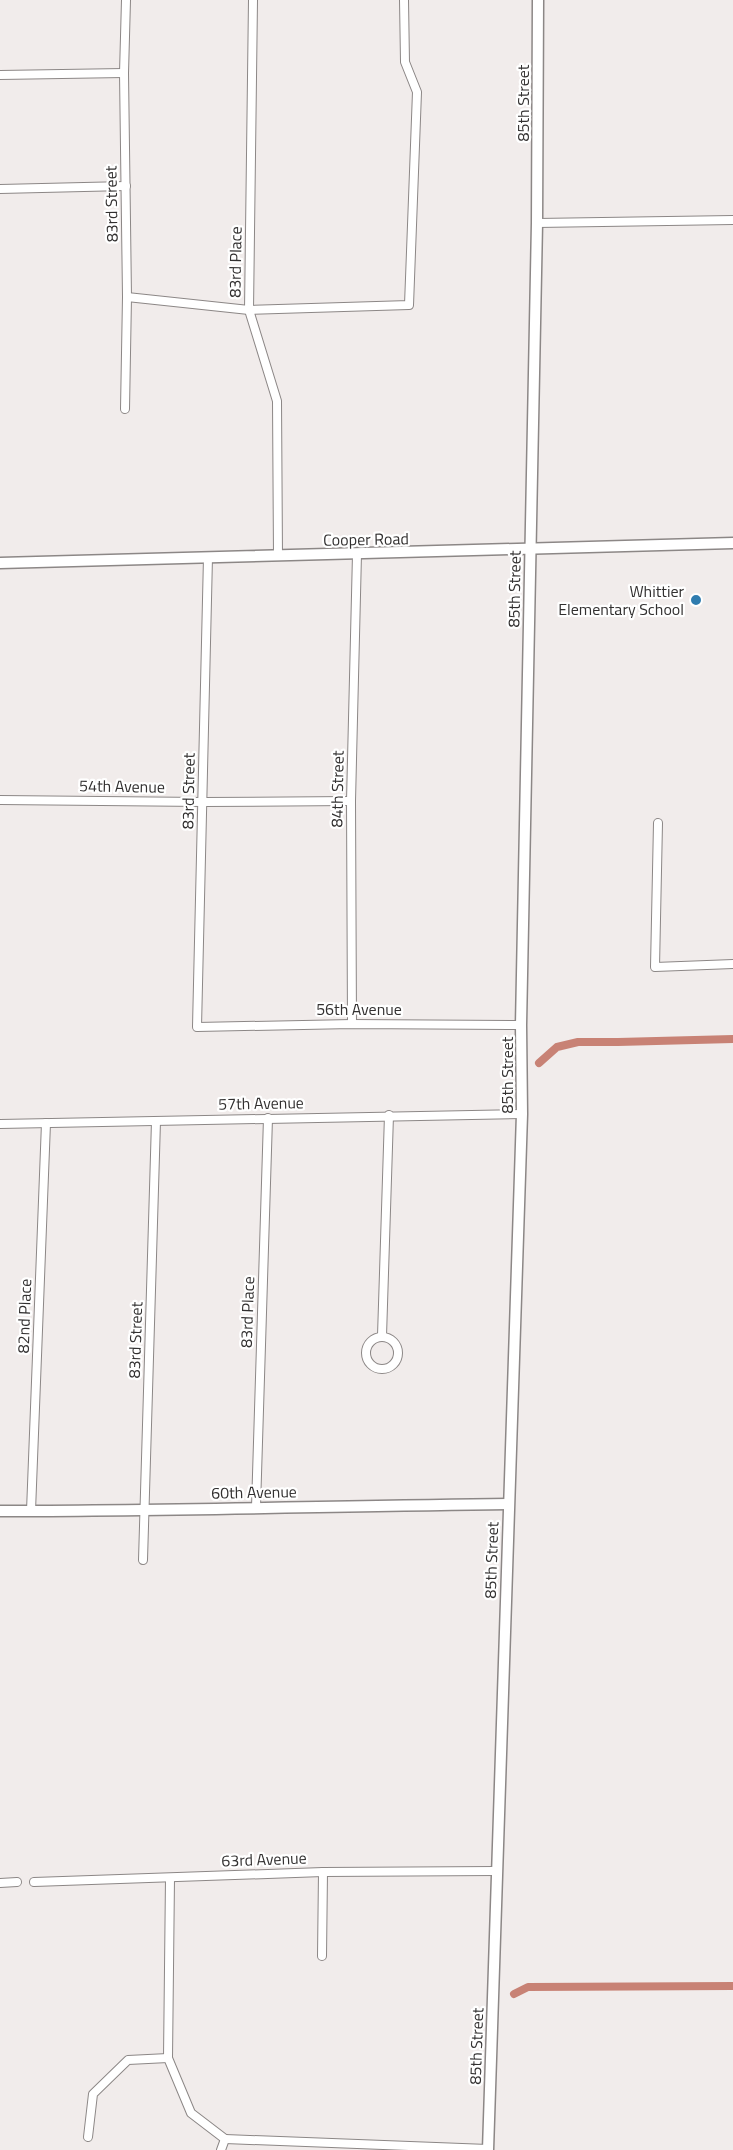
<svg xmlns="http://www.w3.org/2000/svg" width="733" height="2150" font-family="'Titillium Web',sans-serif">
<rect width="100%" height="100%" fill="#f1eceb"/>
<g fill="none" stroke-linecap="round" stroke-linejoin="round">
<g stroke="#c88275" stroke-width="8">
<path d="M539,1063L557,1047L578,1042H618L733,1039"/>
<path d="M514,1994L528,1987L733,1986"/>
</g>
<defs>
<g id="minor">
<path d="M253,0L249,310L277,401L278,556"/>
<path d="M0,75L124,73"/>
<path d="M0,189L126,186"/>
<path d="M537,223L733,220"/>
<path d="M127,297L249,310L409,305L417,92L405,62L404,0"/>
<path d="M125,409L127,297L124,73L126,0"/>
<path d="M208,557L197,1027L352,1024L521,1025"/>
<path d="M0,800L203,802L351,801"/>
<path d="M658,823L655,967L733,964"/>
<path d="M352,1024L351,801L357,554"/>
<path d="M0,1124L522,1114"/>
<path d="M382,1336L389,1115"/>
<circle cx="382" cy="1353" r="16"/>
<path d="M256,1507L268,1118"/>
<path d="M31,1511L46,1123"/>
<path d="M143,1560L156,1121"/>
<path d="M170,1878L168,2058L191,2113L225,2139"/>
<path d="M34,1882L323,1872L496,1871"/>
<path d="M0,1883L17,1882"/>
<path d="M322,1956L323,1872"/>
<path d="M88,2137L93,2094L128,2060L168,2058"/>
<path d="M225,2139L488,2149"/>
<path d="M221,2150L225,2139"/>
</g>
<g id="tertiary">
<path d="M0,563L733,543"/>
<path d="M0,1511C169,1511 339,1506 508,1504"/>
<path d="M488,2150L522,1114L521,1025L537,223L538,0"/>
</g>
</defs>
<use href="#minor" stroke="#8c8786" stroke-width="10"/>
<use href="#tertiary" stroke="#8c8786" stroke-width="13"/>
<use href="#minor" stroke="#fff" stroke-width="8"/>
<use href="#tertiary" stroke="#fff" stroke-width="10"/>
</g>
<circle fill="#2f7caf" stroke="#fff" stroke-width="2" cx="696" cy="600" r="6"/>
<g text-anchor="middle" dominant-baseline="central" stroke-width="4.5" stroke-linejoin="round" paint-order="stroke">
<g font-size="16" fill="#323030" stroke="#fff">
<text transform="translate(523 103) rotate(-90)">85th Street</text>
<text transform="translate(111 204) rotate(-91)">83rd Street</text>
<text transform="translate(235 262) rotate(-89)">83rd Place</text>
<text transform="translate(366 539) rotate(-1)">Cooper Road</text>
<text transform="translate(514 589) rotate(-89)">85th Street</text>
<text transform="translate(122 786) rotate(1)">54th Avenue</text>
<text transform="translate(337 789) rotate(-89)">84th Street</text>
<text transform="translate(188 791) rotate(-89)">83rd Street</text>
<text x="359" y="1009">56th Avenue</text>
<text transform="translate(507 1075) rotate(-90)">85th Street</text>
<text transform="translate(261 1103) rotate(-1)">57th Avenue</text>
<text transform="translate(247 1312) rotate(-88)">83rd Place</text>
<text transform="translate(24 1316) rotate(-88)">82nd Place</text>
<text transform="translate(135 1340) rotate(-88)">83rd Street</text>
<text transform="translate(254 1492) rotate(-1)">60th Avenue</text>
<text transform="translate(491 1560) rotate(-88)">85th Street</text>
<text transform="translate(264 1859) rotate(-2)">63rd Avenue</text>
<text transform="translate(476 2046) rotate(-88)">85th Street</text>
</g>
<g font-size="16" fill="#323030" stroke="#fff" text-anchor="end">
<text x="684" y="591">Whittier<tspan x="684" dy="18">Elementary School</tspan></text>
</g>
</g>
</svg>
